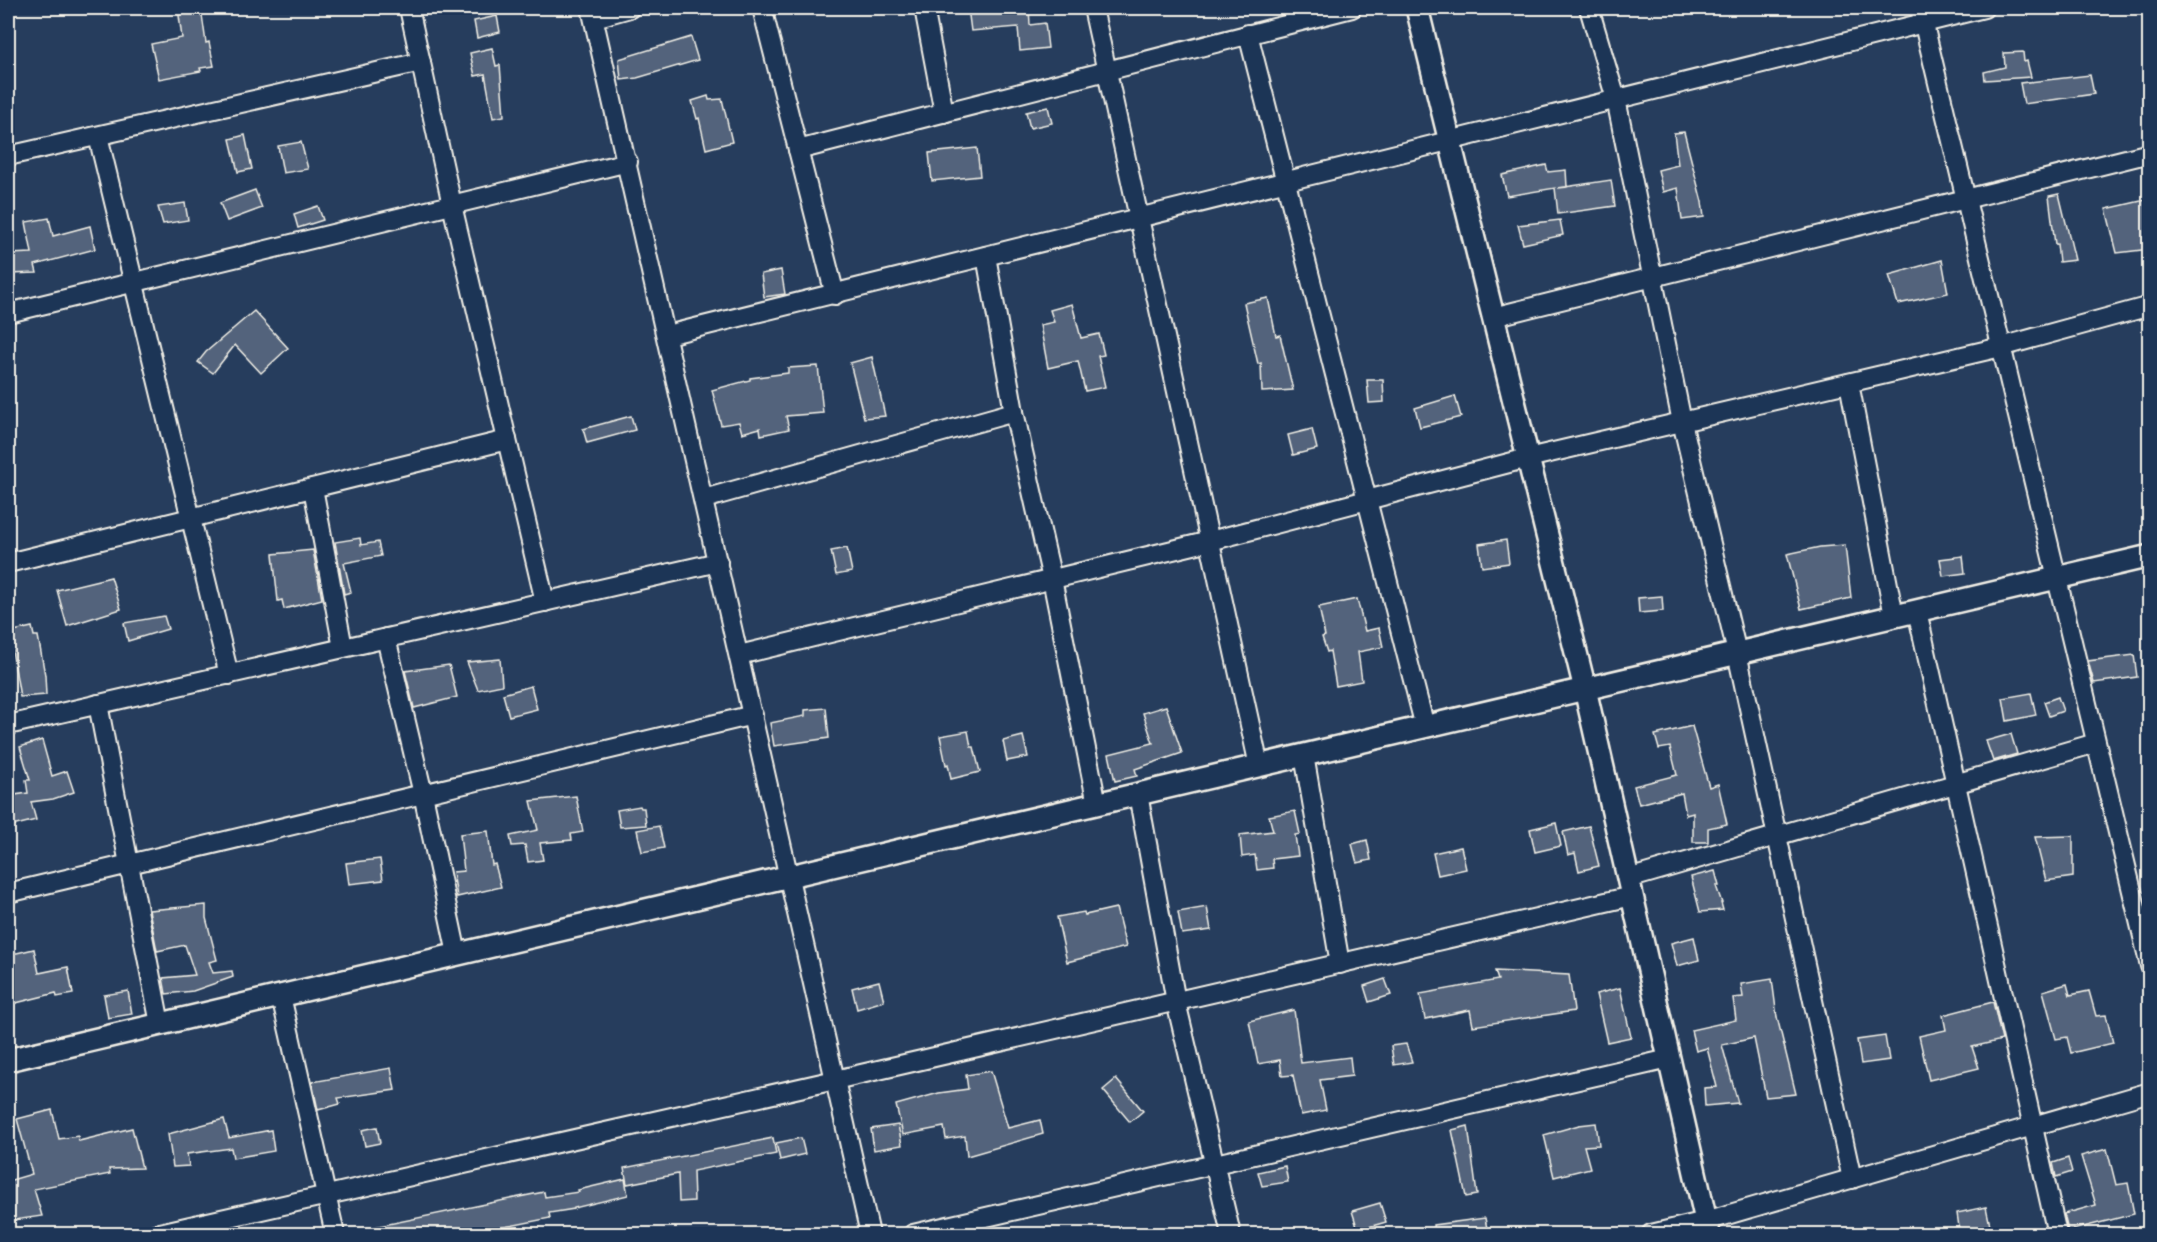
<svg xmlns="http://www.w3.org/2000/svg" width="2157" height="1242" font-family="'Patrick Hand',sans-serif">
<rect width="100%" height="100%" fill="#263d5d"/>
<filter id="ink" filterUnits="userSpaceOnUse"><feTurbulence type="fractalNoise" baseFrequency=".0167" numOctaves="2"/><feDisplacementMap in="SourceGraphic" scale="12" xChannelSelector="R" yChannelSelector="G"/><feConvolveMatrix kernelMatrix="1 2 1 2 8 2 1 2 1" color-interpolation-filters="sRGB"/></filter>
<g filter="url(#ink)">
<g fill="#52647b" stroke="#f4f1e8" stroke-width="1.5">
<path d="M178,8H201L206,43L209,42L214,66L200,68L201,71L159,79L151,44L182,38Z"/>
<path d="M968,8H1029L1030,25L1045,23L1048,48L1020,51L1018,27L971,31Z"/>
<path d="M497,16L500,32L477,38L474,21Z"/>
<path d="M691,37L698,60L637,78L621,80L619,59Z"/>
<path d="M492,48L496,66L500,65L504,116L493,118L485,74L475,76L470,53Z"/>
<path d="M2023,52L2024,62L2027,61L2031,77L1985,80L1984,72L2005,67L2004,53Z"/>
<path d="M2090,75L2094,94L2024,104L2020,83Z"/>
<path d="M708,96L709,100L722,99L732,142L706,149L699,118L697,119L692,101Z"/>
<path d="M1048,107L1052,123L1030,128L1026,112Z"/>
<path d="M1684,132L1702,202L1704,217L1682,220L1678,188L1663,192L1658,170L1678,165L1674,133Z"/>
<path d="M245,135L252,169L238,172L230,139Z"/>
<path d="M301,142L308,169L283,173L278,146Z"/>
<path d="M977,148L980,176L932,181L929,153Z"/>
<path d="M1546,165L1548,172L1566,170L1567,187L1558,188L1611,180L1615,206L1558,214L1555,188L1507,196L1502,175Z"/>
<path d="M255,190L262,208L227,221L220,203Z"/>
<path d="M2059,194L2075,260L2059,262L2057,244H2055L2049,196Z"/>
<path d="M2150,199V249L2117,253L2106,209Z"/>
<path d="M185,203L188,220L163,224L158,207Z"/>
<path d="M318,206L323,220L298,228L294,214Z"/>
<path d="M49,218L53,236L90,226L95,249L35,265L37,273L8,274V254L32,253L26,222Z"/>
<path d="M1560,220L1563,235L1523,244L1518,225Z"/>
<path d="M1942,260L1948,293L1898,304L1889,275Z"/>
<path d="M781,270L785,294L764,297L761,274Z"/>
<path d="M1268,298L1276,336L1280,335L1293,390L1262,392L1261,363L1258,364L1244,303Z"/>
<path d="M1072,304L1081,338L1099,334L1104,355L1098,356L1105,387L1085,391L1078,361L1048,368L1040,325L1054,322L1050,310Z"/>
<path d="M254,311L288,348L261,373L235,345L213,373L198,362L206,352Z"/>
<path d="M872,357L885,416L864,418L850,363Z"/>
<path d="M818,366L823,413L786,416L789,429L761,435L760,428L742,433L739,422L721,425L712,390L750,380V378L788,373V368Z"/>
<path d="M1367,380H1383L1384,402L1369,403Z"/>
<path d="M1455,396L1461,417L1420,427L1415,408Z"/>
<path d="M631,416L635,430L587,443L583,429Z"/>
<path d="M1312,429L1317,449L1293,455L1288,435Z"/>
<path d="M360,538L361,545L378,542L381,556L344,563L351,592L344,594L335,542Z"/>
<path d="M1506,540L1509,563L1482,567L1479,544Z"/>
<path d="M1845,545L1851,598L1801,609L1787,554L1820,547Z"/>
<path d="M847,548L852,572L836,575L831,551Z"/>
<path d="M313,550L322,599L284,609L282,600L278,601L273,554Z"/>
<path d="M1963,556L1965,573L1943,576L1940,559Z"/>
<path d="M111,577L121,609L67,626L57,590Z"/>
<path d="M1662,596L1663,611L1639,613L1638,598Z"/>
<path d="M1357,599L1365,631L1379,628L1383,647L1358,652L1362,681L1336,686L1330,651L1327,652L1322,637L1325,636L1319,607Z"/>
<path d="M164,616L168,629L128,641L124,623Z"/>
<path d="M32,627L34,636H38L45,675L46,695L20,697L9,632Z"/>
<path d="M2134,655L2137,677L2094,683L2088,661Z"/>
<path d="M500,659L502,685L478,690L467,662Z"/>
<path d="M449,665L457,697L414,708L405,671Z"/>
<path d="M531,686L537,709L509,716L503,694Z"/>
<path d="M2031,693L2036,715L2007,721L2003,698Z"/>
<path d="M2058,697L2063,711L2049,716L2044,702Z"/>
<path d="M1166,706L1182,753L1135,769L1137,776L1115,781L1109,754L1153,743L1143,713Z"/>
<path d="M826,708L829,738L774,746L770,723L805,716V710Z"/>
<path d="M1692,726L1709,787L1718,784L1727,824L1708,828V842H1693V813L1686,815L1682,793L1639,804L1634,786L1677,775L1670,747L1659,749L1655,735Z"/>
<path d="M968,731L971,747H974L980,772L951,779L948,764L946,765L940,736Z"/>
<path d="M2011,734L2017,754L1993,761L1986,741Z"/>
<path d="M1023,736L1028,757L1007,761L1003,741Z"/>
<path d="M42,740L52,776L67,771L74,792L53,799L31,802L36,820L8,827V796L28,793L26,780H30L20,747Z"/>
<path d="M576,796L583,832L571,834L572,840L540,843L543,860L528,862L525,845L512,846L510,836L538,830L531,801Z"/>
<path d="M640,806L641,808H644L646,825L620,827L617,810Z"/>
<path d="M1295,811L1300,834L1295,835L1298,856L1272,859L1273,868L1257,870L1255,855L1242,857L1240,835L1273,831L1269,816Z"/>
<path d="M1556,823L1561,846L1535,852L1530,829Z"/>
<path d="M659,826L664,848L642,852L637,830Z"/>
<path d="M1589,826L1599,866L1579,871L1575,853L1568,855L1563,832Z"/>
<path d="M488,831L492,865L495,864L501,887L457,897L453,872L464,871L460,834Z"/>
<path d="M2073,836V877L2046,881L2035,837Z"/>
<path d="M1367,840L1371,860L1357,863L1352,844Z"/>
<path d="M1461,847L1466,869L1438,875L1433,853Z"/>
<path d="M380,859L383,880L349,884L346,863Z"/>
<path d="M1715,871L1719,886H1716L1722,903H1721L1723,910L1700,912L1691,877Z"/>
<path d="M206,905V918L217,960L209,962L213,973L232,971L233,977L193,991L166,994L163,978L195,975L185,945L157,951L149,910Z"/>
<path d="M1207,907L1211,930L1182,934L1178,912Z"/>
<path d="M1116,908L1126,947L1067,962L1057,917L1084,912L1085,915Z"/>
<path d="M1694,937L1699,960L1677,966L1671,943Z"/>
<path d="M34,949L39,973L68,967L73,994L57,997L56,993L8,1005V955Z"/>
<path d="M1495,971L1569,975L1574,1011L1473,1026L1470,1010L1425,1019L1420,994L1498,980Z"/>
<path d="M1385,979L1391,995L1369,1002L1364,986Z"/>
<path d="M1772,979L1777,1017L1796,1094L1766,1097L1754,1038L1722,1045L1738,1103L1705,1106L1704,1088L1717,1087L1707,1048L1696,1051L1691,1030L1736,1020L1733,998L1743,997L1741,984Z"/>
<path d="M879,981L884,1001L857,1009L852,988Z"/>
<path d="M2067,984L2070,995L2089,991L2096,1016L2106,1015L2113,1043L2071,1053L2067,1037L2056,1039L2043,991Z"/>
<path d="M1620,988L1631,1037L1607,1042L1596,994Z"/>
<path d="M128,991L132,1014L108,1018L104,995Z"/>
<path d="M1993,1002L2002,1040L1972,1047L1979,1068L1929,1080L1919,1036L1946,1030L1943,1015Z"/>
<path d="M1294,1010L1301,1063L1350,1057L1352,1076L1320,1080L1326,1110L1301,1115L1293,1075L1282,1076L1280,1060L1258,1064L1249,1021Z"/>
<path d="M1885,1036L1889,1060L1861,1064L1857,1040Z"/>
<path d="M1406,1044L1412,1062L1394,1065L1391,1046Z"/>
<path d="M391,1068L395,1090L338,1098L340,1104L318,1110L312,1082Z"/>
<path d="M991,1071L1008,1128L1040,1120L1043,1134L967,1156L965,1136L946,1139L944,1127L903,1135L896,1105L939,1093L968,1089L966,1075Z"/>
<path d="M1116,1079L1143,1111L1130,1122L1103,1090Z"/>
<path d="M52,1110L59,1139L78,1136L79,1141L132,1128L142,1168L109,1169L110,1174L34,1189L42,1216L8,1221V1181L32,1174L17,1119Z"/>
<path d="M224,1119L229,1138L271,1130L274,1151L233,1158L231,1148L187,1154L189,1166L173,1167L168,1134Z"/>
<path d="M1596,1123L1599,1145L1584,1146L1590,1168L1554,1177L1544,1135L1579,1125Z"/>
<path d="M898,1125L902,1145L874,1150L871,1129Z"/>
<path d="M1468,1126L1477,1195L1466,1197L1452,1130Z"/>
<path d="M377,1127L380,1143L365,1146L362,1130Z"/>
<path d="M773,1138L776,1154L693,1171L694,1201L679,1202L678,1174L627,1184L624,1168Z"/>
<path d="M801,1138L805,1154L780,1160L776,1143Z"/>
<path d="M2107,1149L2116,1185L2128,1183L2134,1214L2068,1231L2064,1214L2096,1205L2081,1156Z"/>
<path d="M2068,1158L2072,1172L2056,1177L2053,1163Z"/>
<path d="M1285,1166L1288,1182L1262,1186L1258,1172Z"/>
<path d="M625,1179L628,1195L574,1208V1209L549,1213L550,1218L469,1234H375L374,1227L544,1192L545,1197L579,1192L578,1190Z"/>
<path d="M1380,1203L1386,1222L1358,1230L1352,1211Z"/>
<path d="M1986,1207L1991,1230L1960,1234L1957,1213Z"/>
<path d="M1485,1218L1488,1234H1434L1433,1225Z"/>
</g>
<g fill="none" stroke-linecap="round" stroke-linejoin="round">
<defs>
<g id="minor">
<path d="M409,8L452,205L545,602"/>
<path d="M591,8L870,1234"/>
<path d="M762,8L835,295"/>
<path d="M924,8L944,113"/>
<path d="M1093,8L1259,766"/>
<path d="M1589,8L1616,99L1682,422L1737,653L1852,1179"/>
<path d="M1920,8L2150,966"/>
<path d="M594,18L630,8"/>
<path d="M1248,34L1425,727"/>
<path d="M98,136L229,675"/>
<path d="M798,150L1352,8"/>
<path d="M8,156L421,62"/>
<path d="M986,256L1014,412L1052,579L1097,804"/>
<path d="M8,313L628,162"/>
<path d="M1493,317L2150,153"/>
<path d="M667,335L1984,8"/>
<path d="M1849,383L1894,616"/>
<path d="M313,488L343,648"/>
<path d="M704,499L1014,412"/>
<path d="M8,563L507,440"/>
<path d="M1917,611L2057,1234"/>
<path d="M386,638L423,794L457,954"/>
<path d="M739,655L1210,541L1528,458L2001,347L2150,306"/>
<path d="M98,704L160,1024"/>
<path d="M8,725L718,562"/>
<path d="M1304,755L1340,964"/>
<path d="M1138,794L1176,1002L1231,1234"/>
<path d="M1628,879L2096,743"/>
<path d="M8,893L753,715"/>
<path d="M281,996L335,1234"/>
<path d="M155,1234L835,1080L1632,896"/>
<path d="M913,1234L1669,1059"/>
<path d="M1651,1234L1706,1221L2150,1092"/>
</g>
<g id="tertiary">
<path d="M1417,8L1585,689L1709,1234"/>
<path d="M8,1060L2150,556"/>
</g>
</defs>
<use href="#minor" stroke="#f4f1e8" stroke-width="22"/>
<use href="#tertiary" stroke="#f4f1e8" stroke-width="26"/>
<use href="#minor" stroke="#1d3557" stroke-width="18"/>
<use href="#tertiary" stroke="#1d3557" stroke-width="21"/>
</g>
</g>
<rect width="2157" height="1242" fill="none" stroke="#1d3557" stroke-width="30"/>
<rect x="15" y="15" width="2127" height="1212" fill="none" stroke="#f4f1e8" stroke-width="2" filter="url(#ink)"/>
</svg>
